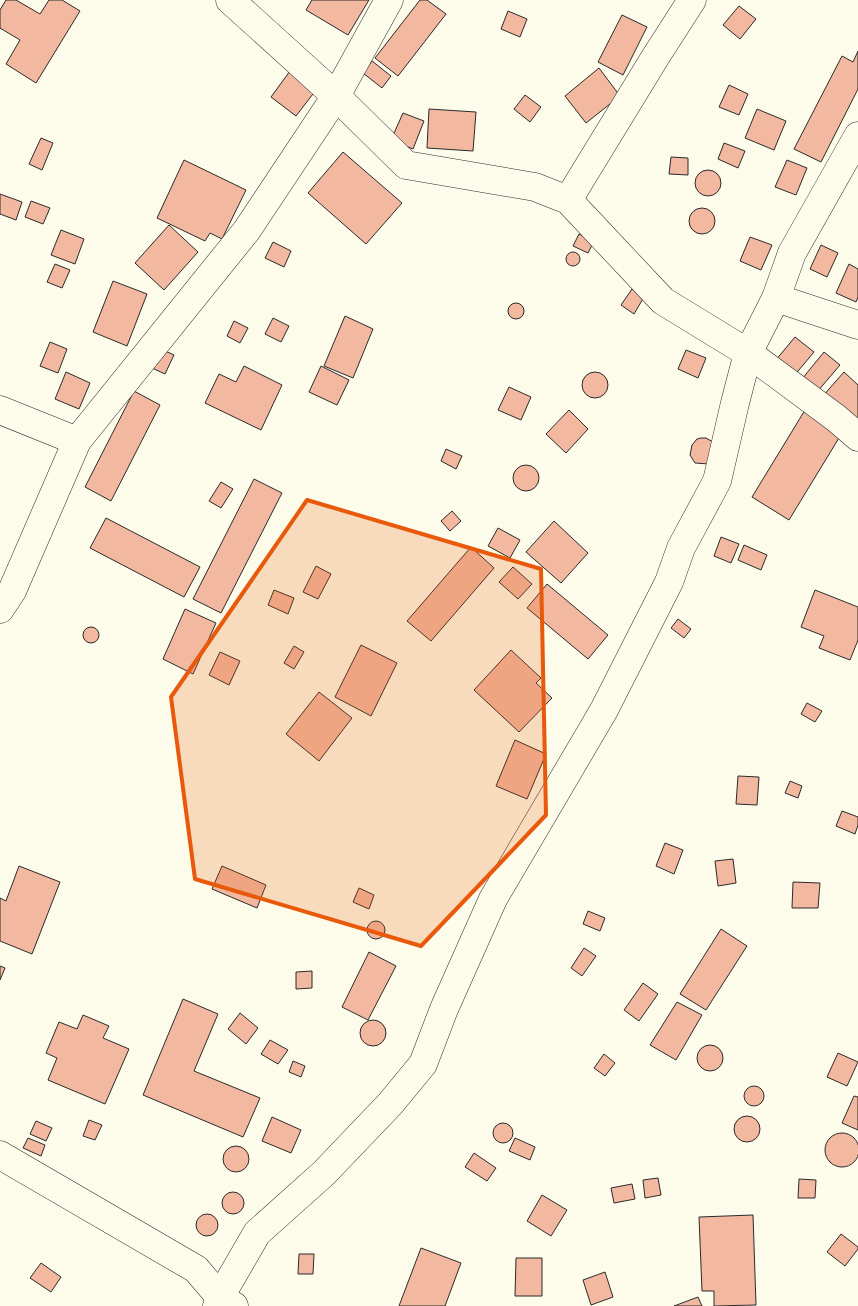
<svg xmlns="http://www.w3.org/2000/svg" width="858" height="1306" font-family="'Golos Text',sans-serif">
<rect width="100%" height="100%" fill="#fdfbea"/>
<g fill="#f2b8a0" stroke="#2b2b2b">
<path d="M6,0H16L40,14L49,0H62L80,11L36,83L6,64L20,40L0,28V10Z"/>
<path d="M312,0H369L348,35L306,10Z"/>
<path d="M420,0H427L446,14L398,76L375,58Z"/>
<path d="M739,6L756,19L740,39L723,25Z"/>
<path d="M508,11L527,19L520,37L501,29Z"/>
<path d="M622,15L647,27L623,75L598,62Z"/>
<path d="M858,51V89L821,162L794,149L842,56L853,62Z"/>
<path d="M372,61L391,76L382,88L363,73Z"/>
<path d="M599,68L620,96L586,123L565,96Z"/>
<path d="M290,71L316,90L296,116L271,97Z"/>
<path d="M729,85L748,94L739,115L719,107Z"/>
<path d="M525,95L541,107L530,122L514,109Z"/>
<path d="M429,109L476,112L473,151L427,148Z"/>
<path d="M757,109L786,121L774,150L745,138Z"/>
<path d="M403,113L424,121L413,149L391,140Z"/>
<path d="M41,138L53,143L42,170L29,164Z"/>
<path d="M724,143L745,151L738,168L718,159Z"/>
<path d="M343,152L402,203L366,244L308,193Z"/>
<path d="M671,157L688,158V175L669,174Z"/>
<path d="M184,160L246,190L222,239L210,233L205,241L157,218Z"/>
<path d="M787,160L807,168L796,195L775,187Z"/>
<circle cx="708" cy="183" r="13"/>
<path d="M0,194L22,202L16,220L0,214Z"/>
<path d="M31,201L50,208L43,224L25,217Z"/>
<circle cx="702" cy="221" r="13"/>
<path d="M169,225L198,252L164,290L135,263Z"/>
<path d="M61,230L84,239L75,264L51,255Z"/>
<path d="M579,234L594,241L588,253L573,246Z"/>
<path d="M750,237L772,245L761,270L740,261Z"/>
<path d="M273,242L291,251L284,267L265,258Z"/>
<path d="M821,245L838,253L827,277L810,269Z"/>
<circle cx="573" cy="259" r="7"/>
<path d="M55,264L70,270L62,288L47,282Z"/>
<path d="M849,264L858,269V297L856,302L836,293Z"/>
<path d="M113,281L147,294L127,346L93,332Z"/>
<path d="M632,289L644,297L634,314L621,305Z"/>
<circle cx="516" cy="311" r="8"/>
<path d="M345,316L373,329L353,378L324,366Z"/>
<path d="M273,318L289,326L281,342L265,334Z"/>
<path d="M234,321L248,328L240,343L227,336Z"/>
<path d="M795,337L814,352L793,377L775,361Z"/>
<path d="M50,342L67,349L58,373L40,366Z"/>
<path d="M161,349L174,355L165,374L152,368Z"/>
<path d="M686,350L706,358L698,378L678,369Z"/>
<path d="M824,352L840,365L817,392L802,379Z"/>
<path d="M244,366L282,385L261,430L205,403L219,374L236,382Z"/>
<path d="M321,366L349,380L337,405L309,392Z"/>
<circle cx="595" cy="385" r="13"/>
<path d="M66,372L90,383L79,409L55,399Z"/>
<path d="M844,372L858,385V429L822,397Z"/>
<path d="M509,387L531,397L521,420L498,410Z"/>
<path d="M134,391L160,405L111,501L85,487Z"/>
<path d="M569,410L588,429L566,453L546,434Z"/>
<path d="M805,410L842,433L789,520L752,497Z"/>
<path d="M701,438H706L713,442L709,464L695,463L690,455L692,445L697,439Z"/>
<path d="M446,449L462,456L456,469L441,461Z"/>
<circle cx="526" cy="478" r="13"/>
<path d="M254,479L282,493L221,613L193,599Z"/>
<path d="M221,482L233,489L221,508L209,501Z"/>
<path d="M452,511L461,521L450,531L441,521Z"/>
<path d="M106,518L200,567L184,597L90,548Z"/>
<path d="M554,521L588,553L561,583L526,552Z"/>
<path d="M498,528L520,540L510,558L488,546Z"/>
<path d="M721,537L739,544L731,563L714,556Z"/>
<path d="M744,545L767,555L761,570L738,560Z"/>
<path d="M471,547L494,568L431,641L407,621Z"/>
<path d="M316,566L331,574L318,599L303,592Z"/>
<path d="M513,567L532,584L518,599L499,582Z"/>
<path d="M547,584L608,635L588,659L527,608Z"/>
<path d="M274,590L294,598L288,614L268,605Z"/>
<path d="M815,590L858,607V640L850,660L819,648L824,636L801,627Z"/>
<path d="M185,609L216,623L193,674L163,659Z"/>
<path d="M678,619L691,629L684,638L671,628Z"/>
<circle cx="91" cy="635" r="8"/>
<path d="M361,645L397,663L371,716L335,697Z"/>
<path d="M294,646L304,652L294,669L284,663Z"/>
<path d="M511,650L541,678L536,683L552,698L519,732L474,690Z"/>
<path d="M220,652L240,661L229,685L209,675Z"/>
<path d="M319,692L352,718L319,761L286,734Z"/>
<path d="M807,703L822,711L815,722L801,714Z"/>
<path d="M515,740L546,754L527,799L496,786Z"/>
<path d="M738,776L759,777L757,805L736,804Z"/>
<path d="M790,781L802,786L798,798L785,793Z"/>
<path d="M842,811L858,817V825L855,834L836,826Z"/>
<path d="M665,843L683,850L674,874L656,866Z"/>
<path d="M733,859L736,883L718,886L715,861Z"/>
<path d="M19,866L60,882L32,954L0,941V898L6,901Z"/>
<path d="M222,866L266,885L257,908L212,889Z"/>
<path d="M793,882L820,883L818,908H792Z"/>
<path d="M359,888L374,895L369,909L353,902Z"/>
<path d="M588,911L605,918L600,931L583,924Z"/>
<circle cx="376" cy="930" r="9"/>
<path d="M721,929L747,946L706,1010L680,994Z"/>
<path d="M584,948L596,956L582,976L571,968Z"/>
<path d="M369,952L396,966L368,1020L342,1007Z"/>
<path d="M0,966L5,968L0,980Z"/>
<path d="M312,971V988L296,989V972Z"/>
<path d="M643,983L658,994L639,1021L624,1010Z"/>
<path d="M183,999L218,1014L194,1071L260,1098L243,1137L143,1095Z"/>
<path d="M677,1002L702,1015L676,1060L650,1045Z"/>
<path d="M240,1013L258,1028L246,1044L228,1029Z"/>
<path d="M83,1015L109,1026L103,1038L129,1049L105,1104L48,1080L57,1058L46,1053L59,1022L77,1029Z"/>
<circle cx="373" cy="1033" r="13"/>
<path d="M270,1040L288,1050L278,1064L261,1054Z"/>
<circle cx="710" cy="1058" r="13"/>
<path d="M838,1053L858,1062L847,1086L827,1077Z"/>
<path d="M604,1054L615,1063L605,1076L594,1068Z"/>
<path d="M293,1061L305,1066L301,1077L289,1072Z"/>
<circle cx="754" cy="1096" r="10"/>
<path d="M854,1096L858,1097V1130L842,1123Z"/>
<circle cx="747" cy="1129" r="13"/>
<path d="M272,1117L301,1130L291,1153L262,1141Z"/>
<path d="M89,1120L102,1125L95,1140L83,1136Z"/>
<path d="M36,1121L52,1128L46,1141L30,1134Z"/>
<circle cx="503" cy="1133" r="10"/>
<circle cx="842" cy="1150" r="17"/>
<path d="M28,1138L45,1145L41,1156L23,1148Z"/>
<path d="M515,1138L535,1147L530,1160L509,1151Z"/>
<circle cx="236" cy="1159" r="13"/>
<path d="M474,1153L496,1168L487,1181L465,1167Z"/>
<path d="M658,1178L661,1195L645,1198L643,1180Z"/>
<path d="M799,1179L816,1180L815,1198H798Z"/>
<path d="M632,1184L635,1199L614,1203L611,1188Z"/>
<circle cx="233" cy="1203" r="11"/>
<path d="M542,1195L567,1210L551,1236L527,1221Z"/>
<circle cx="207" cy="1225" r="11"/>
<path d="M753,1215L756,1305L714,1306V1291H702L699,1217Z"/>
<path d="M841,1234L858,1247V1249L845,1266L827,1252Z"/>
<path d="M421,1248L461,1263L445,1306H399Z"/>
<path d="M299,1254H314L313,1274H298Z"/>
<path d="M516,1258H542V1296H515Z"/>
<path d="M41,1263L61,1277L51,1292L30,1278Z"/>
<path d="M605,1272L613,1297L591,1305L583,1280Z"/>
<path d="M698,1297L702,1306H674Z"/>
</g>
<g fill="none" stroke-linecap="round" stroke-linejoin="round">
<defs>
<g id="minor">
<path d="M230,0L336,96L406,165L535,187L568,200L663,301L748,353L776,298L858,325"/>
<path d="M568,200L656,56L692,0"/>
<path d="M776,298L792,253L858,136"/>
<path d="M0,410L77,441L247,230L336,96L389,0"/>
<path d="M0,609L12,591L77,441"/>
<path d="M0,1155L196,1269L220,1297L234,1306"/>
<path d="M217,1306L220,1297L257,1233L324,1173L390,1104L423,1064L444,1009L493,899L604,710L669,582L681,548L717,481L735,403L748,353L836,418L858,437"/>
</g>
</defs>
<use href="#minor" stroke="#2b2b2b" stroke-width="29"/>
<use href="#minor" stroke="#fdfbea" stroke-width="28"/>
</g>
<path fill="#e8590c" fill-opacity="0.2" stroke="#e8590c" stroke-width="4" stroke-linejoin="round" d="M307,500L541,569L546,815L421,946L195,879L171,697Z"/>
</svg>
